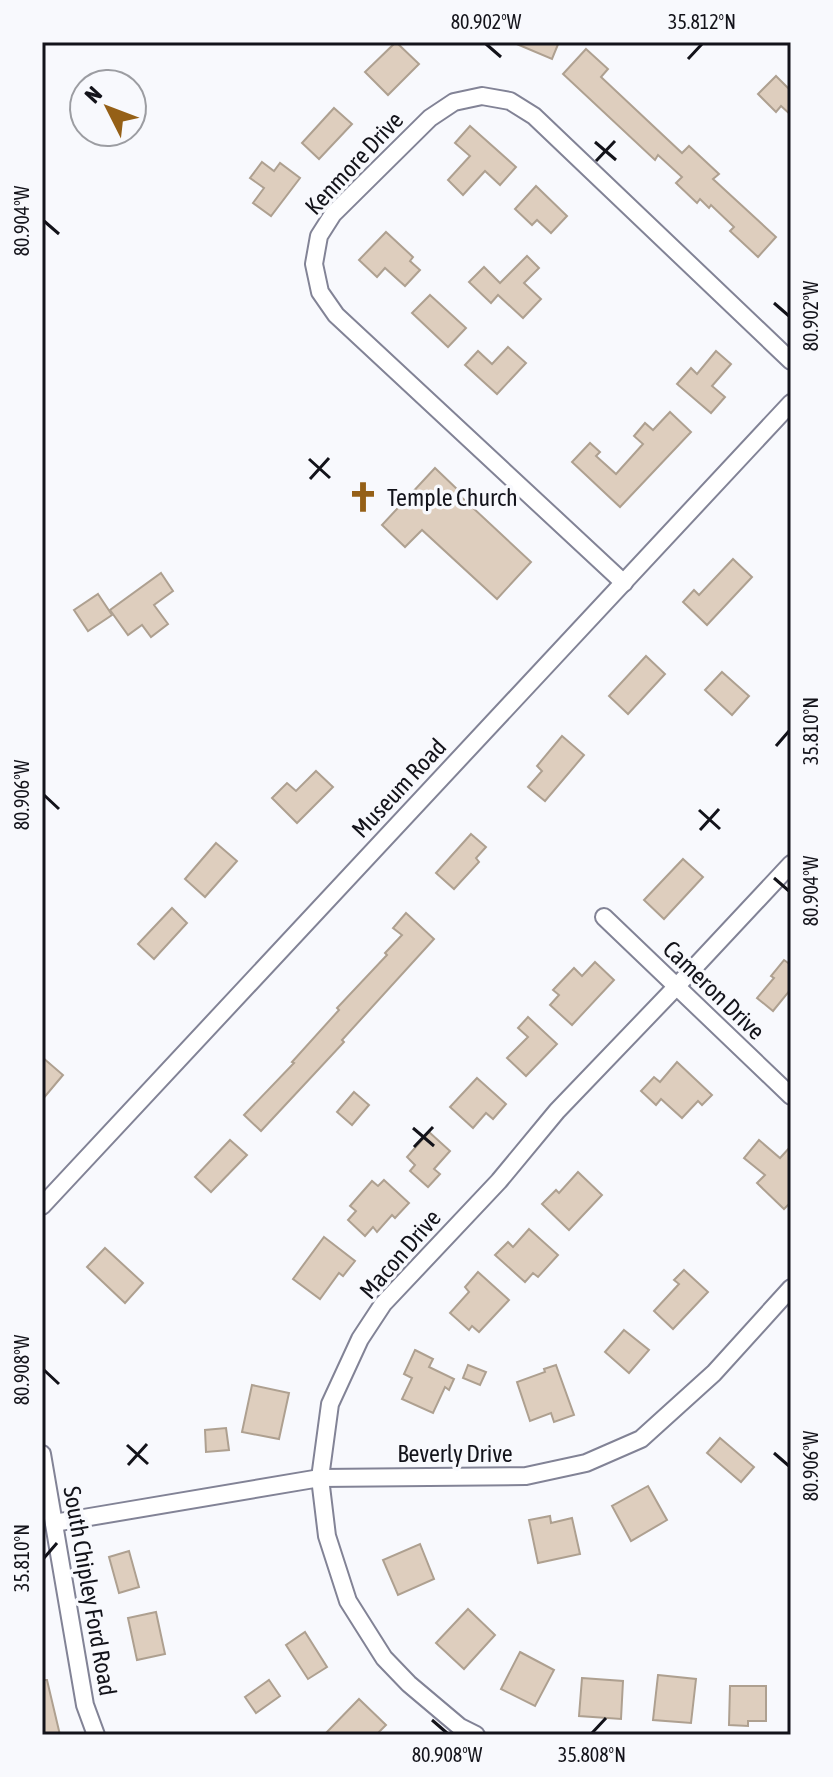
<svg xmlns="http://www.w3.org/2000/svg" width="833" height="1777" font-family="'Asap Condensed',sans-serif">
<rect width="100%" height="100%" fill="#f8f9fd"/>
<g fill="#decebe" stroke="#aea090" stroke-width="2">
<path d="M396,42L419,64L388,95L365,72Z"/>
<path d="M512,42H559L552,59Z"/>
<path d="M586,49L608,69L601,77L682,153L689,146L719,174L713,179L776,237L758,257L730,231L734,227L711,205L709,208L700,199L697,203L676,183L682,177L658,155L655,160L563,74Z"/>
<path d="M776,76L791,91V115L781,106L776,112L758,94Z"/>
<path d="M334,108L352,124L319,159L302,143Z"/>
<path d="M470,126L516,167L500,185L485,171L463,195L448,180L470,156L455,143Z"/>
<path d="M262,162L274,171L280,163L300,178L271,216L253,203L264,188L250,178Z"/>
<path d="M536,186L567,216L551,233L537,220L532,225L515,209Z"/>
<path d="M386,232L413,257L410,261L420,270L405,286L385,268L377,277L359,260Z"/>
<path d="M527,256L539,268L524,283L541,299L523,318L498,295L491,303L469,282L484,267L500,283Z"/>
<path d="M430,295L466,328L448,347L412,313Z"/>
<path d="M508,347L526,363L497,394L465,365L478,351L492,364Z"/>
<path d="M716,351L731,364L712,386L725,397L711,413L677,384L691,368L697,374Z"/>
<path d="M670,412L691,432L620,507L572,462L590,443L600,452L596,456L616,474L643,444L634,436L645,423L653,430Z"/>
<path d="M435,468L459,491L457,493L531,562L497,599L422,530L405,547L382,525Z"/>
<path d="M733,559L752,577L707,625L683,602L694,590L699,595Z"/>
<path d="M161,573L173,591L154,605L168,624L151,637L142,625L128,635L110,610Z"/>
<path d="M98,594L112,615L88,631L74,610Z"/>
<path d="M646,656L665,674L628,714L609,696Z"/>
<path d="M722,672L749,696L732,715L705,690Z"/>
<path d="M562,736L584,755L545,801L528,787L542,771L537,766Z"/>
<path d="M316,771L333,787L297,823L272,798L287,783L296,791Z"/>
<path d="M471,834L486,847L476,858L479,862L454,889L436,873Z"/>
<path d="M216,843L237,861L205,897L185,879Z"/>
<path d="M683,859L703,877L664,919L644,900Z"/>
<path d="M172,908L187,923L154,959L138,944Z"/>
<path d="M406,913L434,939L342,1040L344,1042L261,1131L244,1115L294,1063L292,1062L339,1010L337,1008L387,955L385,953L402,935L393,928Z"/>
<path d="M784,960L791,965V989L773,1011L757,998L774,978L771,976Z"/>
<path d="M595,962L614,980L572,1025L550,1005L559,995L553,990L574,968L582,976Z"/>
<path d="M528,1017L557,1044L526,1076L507,1058L528,1037L518,1028Z"/>
<path d="M42,1057L63,1075L42,1100Z"/>
<path d="M677,1062L712,1095L702,1105L698,1101L682,1118L661,1099L656,1105L641,1091L654,1077L660,1082Z"/>
<path d="M477,1078L506,1104L493,1119L486,1113L473,1128L450,1107Z"/>
<path d="M354,1092L369,1105L352,1125L337,1112Z"/>
<path d="M429,1132L450,1151L434,1169L440,1174L428,1187L410,1171L415,1165L407,1157Z"/>
<path d="M230,1140L247,1155L211,1192L195,1177Z"/>
<path d="M759,1140L780,1158L791,1146V1202L784,1209L757,1183L765,1175L744,1158Z"/>
<path d="M578,1172L602,1195L569,1230L542,1204L556,1190L559,1193Z"/>
<path d="M384,1180L409,1203L395,1218L392,1215L377,1232L373,1227L365,1236L348,1220L356,1211L350,1206L372,1181L378,1186Z"/>
<path d="M529,1229L558,1255L538,1277L533,1273L525,1282L495,1255L508,1242L513,1247Z"/>
<path d="M324,1237L355,1261L343,1276L339,1273L320,1299L293,1279Z"/>
<path d="M105,1248L143,1283L125,1303L87,1267Z"/>
<path d="M684,1270L708,1292L673,1329L654,1311L679,1284L674,1280Z"/>
<path d="M478,1272L509,1300L479,1332L472,1326L469,1330L450,1313L469,1292L465,1287Z"/>
<path d="M624,1330L649,1350L629,1373L605,1352Z"/>
<path d="M415,1350L433,1359L429,1367L454,1379L449,1390L445,1387L433,1413L402,1399L412,1378L404,1374Z"/>
<path d="M468,1365L486,1372L480,1385L463,1378Z"/>
<path d="M556,1365L574,1415L554,1422L551,1413L530,1421L517,1382L545,1372L544,1369Z"/>
<path d="M252,1385L289,1393L279,1439L242,1432Z"/>
<path d="M226,1428L229,1450L206,1452L205,1430Z"/>
<path d="M720,1438L754,1467L741,1482L707,1453Z"/>
<path d="M648,1486L667,1520L631,1541L612,1506Z"/>
<path d="M550,1516L551,1523L572,1518L580,1554L538,1563L529,1520Z"/>
<path d="M420,1544L434,1579L398,1595L383,1560Z"/>
<path d="M129,1551L139,1587L119,1593L109,1557Z"/>
<path d="M468,1609L495,1635L464,1669L436,1643Z"/>
<path d="M156,1612L165,1654L137,1660L128,1618Z"/>
<path d="M305,1632L327,1667L308,1679L286,1645Z"/>
<path d="M520,1652L554,1670L535,1706L501,1689Z"/>
<path d="M658,1675L696,1679L691,1723L653,1720Z"/>
<path d="M582,1678L623,1681L621,1719L579,1716Z"/>
<path d="M42,1680H47L60,1735H42Z"/>
<path d="M269,1680L280,1696L256,1713L245,1697Z"/>
<path d="M730,1686H766V1721H748V1726L729,1725Z"/>
<path d="M359,1699L386,1725L376,1735H324Z"/>
</g>
<g fill="none" stroke-linecap="round" stroke-linejoin="round">
<defs>
<g id="minor">
<path d="M624,583L336,315L320,292L314,264L319,236L333,214L430,118L454,102L482,96L510,101L534,116L791,361"/>
<path d="M604,917L791,1096"/>
<path d="M42,1206L791,403"/>
<path d="M42,1454L85,1705L96,1735"/>
<path d="M54,1523L320,1478L526,1476L586,1463L641,1439L714,1373L791,1288"/>
<path d="M476,1735L460,1727L409,1684L384,1658L348,1601L327,1536L320,1478L330,1404L360,1339L383,1304L499,1181L557,1111L676,987L791,864"/>
</g>
</defs>
<use href="#minor" stroke="#828396" stroke-width="20"/>
<use href="#minor" stroke="#fff" stroke-width="16"/>
</g>
<path fill="none" stroke="#13131a" stroke-width="3" d="M486,44L501,57M688,59L702,44M595,142L616,160M596,161L615,141M44,221L59,234M774,303L789,316M309,459L330,478M310,479L329,458M776,746L789,731M44,795L59,809M699,810L720,829M700,830L719,809M774,878L789,891M413,1128L434,1146M414,1147L433,1127M44,1370L59,1384M127,1445L148,1464M774,1453L789,1466M128,1465L147,1444M44,1558L57,1543M432,1720L447,1733M592,1733L606,1718"/>
<defs>
<symbol id="church-bare" viewBox="-9 -9 18 18"><path d="M-1.2-6h2.4v3.5h3.3v2.4h-3.3V6h-2.4V-.1h-3.3v-2.4h3.3Z" fill="#956017" stroke="#f8f9fd" stroke-width="2.5" paint-order="stroke"/></symbol>
</defs>
<g fill-rule="evenodd">
<use href="#church-bare" x="341" y="475" width="44" height="44"/>
</g>
<g text-anchor="middle" dominant-baseline="central" stroke-width="7" stroke-linejoin="round" paint-order="stroke">
<g font-size="24" fill="#13131a" stroke="#f8f9fd">
<text transform="translate(354 163) rotate(-47)">Kenmore Drive</text>
<text transform="translate(399 788) rotate(-47)">Museum Road</text>
<text transform="translate(714 990) rotate(44)">Cameron Drive</text>
<text transform="translate(400 1254) rotate(-49)">Macon Drive</text>
<text x="455" y="1453">Beverly Drive</text>
<text transform="translate(90 1591) rotate(80)">South Chipley Ford Road</text>
</g>
<g font-size="24" fill="#13131a" stroke="#f8f9fd" text-anchor="start">
<text x="387" y="497">Temple Church</text>
</g>
</g>
<rect width="833" height="1777" fill="none" stroke="#f8f9fd" stroke-width="88"/>
<g transform="translate(108 108) rotate(312)"><circle r="38" fill="#f8f9fd" stroke="#9c9da2" stroke-width="2"/>
<path d="M0-6L14 30L0 20L-14 30Z" fill="#956017"/>
<text y="-12" font-size="22" font-weight="bold" text-anchor="middle" fill="#13131a">N</text>
</g>
<rect x="44" y="44" width="745" height="1689" fill="none" stroke="#13131a" stroke-width="3"/>
<g font-size="20" text-anchor="middle" fill="#13131a">
<text x="486" y="29">80.902°W</text>
<text x="702" y="29">35.812°N</text>
<text transform="translate(22 221) rotate(-90)" y="7">80.904°W</text>
<text transform="translate(811 316) rotate(-90)" y="7">80.902°W</text>
<text transform="translate(811 731) rotate(-90)" y="7">35.810°N</text>
<text transform="translate(22 795) rotate(-90)" y="7">80.906°W</text>
<text transform="translate(811 891) rotate(-90)" y="7">80.904°W</text>
<text transform="translate(22 1370) rotate(-90)" y="7">80.908°W</text>
<text transform="translate(811 1466) rotate(-90)" y="7">80.906°W</text>
<text transform="translate(22 1558) rotate(-90)" y="7">35.810°N</text>
<text x="447" y="1762">80.908°W</text>
<text x="592" y="1762">35.808°N</text>
</g>
</svg>
